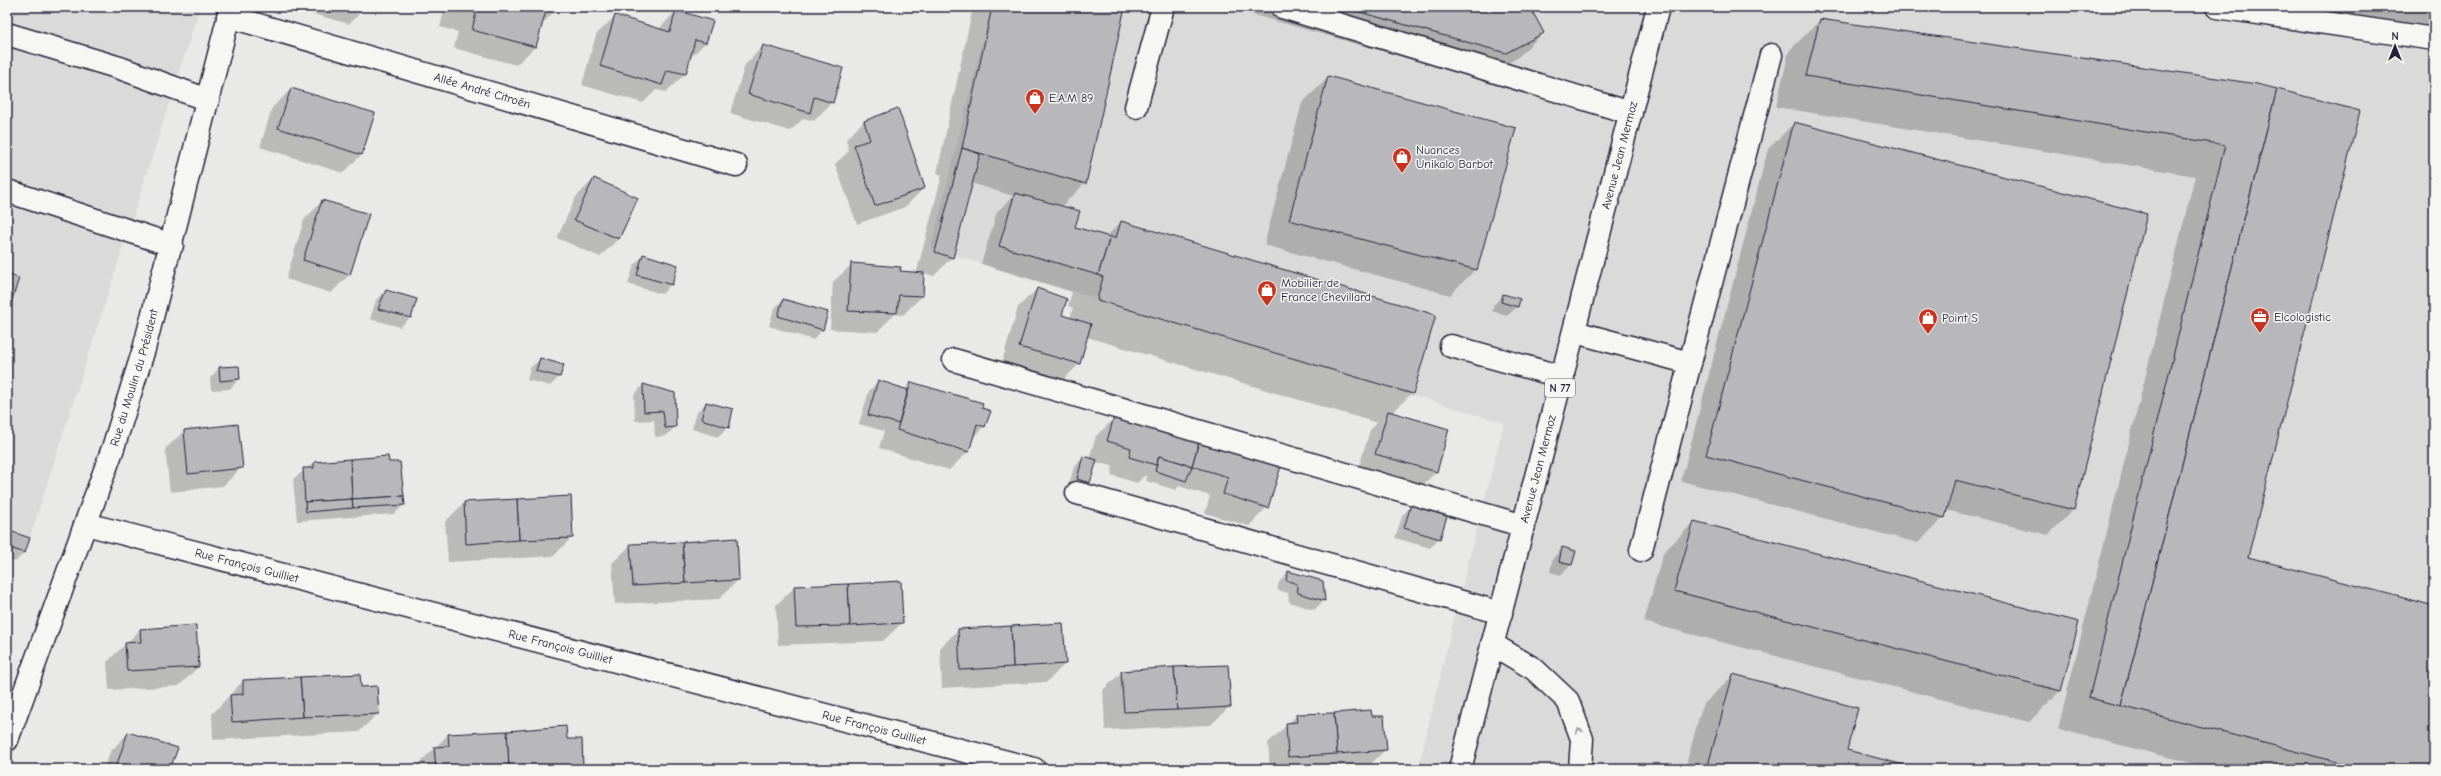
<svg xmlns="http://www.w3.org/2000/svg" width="2441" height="776" font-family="'Comic Neue',sans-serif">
<rect width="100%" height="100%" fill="#e9e9e7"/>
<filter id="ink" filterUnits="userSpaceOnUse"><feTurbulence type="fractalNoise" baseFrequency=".025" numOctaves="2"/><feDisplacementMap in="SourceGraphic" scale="8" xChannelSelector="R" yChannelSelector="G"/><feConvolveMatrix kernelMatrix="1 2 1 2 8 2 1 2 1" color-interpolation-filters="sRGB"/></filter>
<g filter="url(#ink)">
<g fill="#dadada">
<path d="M7,7H200L25,553L7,547Z"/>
<path d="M991,7H2434V769H1418L1454,618L1504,423L931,248Z"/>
</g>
<g fill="#0003">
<path d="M304,7H366L349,24L303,11Z"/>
<path d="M445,7H559L544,22L542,21L535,47L516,65L454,48L458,32L440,27Z"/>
<path d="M973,7H1124L1085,183L1061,207L1074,227L1106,237L1121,222L1412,393L1392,413L1437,471L1418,490L1357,473L1370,430L1377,423L1087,337L1079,364L1061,382L1001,365L1018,307L1037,289L1061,315L1070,318L1073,308L1068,306L1072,292L981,264L997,212L1013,196L971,183L952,257L934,276L917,271L942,175L937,173Z"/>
<path d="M1226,7H1529L1543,33L1517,58L1480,79Z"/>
<path d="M2301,7H2434V36L2301,10Z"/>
<path d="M676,11L705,43L689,59L685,74L666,92L656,90L643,103L582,85L596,35L615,16L658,30Z"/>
<path d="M1820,20L2256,85L2247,557L2434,607V769H2214L2058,729L2195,176L1776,107L1789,51Z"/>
<path d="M763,46L832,102L814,121L804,118L790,131L730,113L745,65Z"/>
<path d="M1328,78L1476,269L1450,295L1264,245L1302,103Z"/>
<path d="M291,89L361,155L343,173L260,147L272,108Z"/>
<path d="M897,110L924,188L905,207L857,224L835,164L849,151L846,140L864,121Z"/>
<path d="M1794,123L2074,509L2048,535L1946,510L1944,517L1918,543L1681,481L1768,149Z"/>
<path d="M594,179L637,198L618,239L600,257L557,238L576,197Z"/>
<path d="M322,201L368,215L349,275L331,293L286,279L304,220Z"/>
<path d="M643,256L671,284L662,294L628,284L634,265Z"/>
<path d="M852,264L899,272L923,274L922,296L903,315L895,314L877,332L830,329L833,282Z"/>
<path d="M386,291L416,299L410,318L400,327L370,319L376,300Z"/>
<path d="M1504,295L1519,300L1517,307L1507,316L1492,311L1494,304Z"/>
<path d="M783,300L827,313L822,330L813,340L769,326L774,309Z"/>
<path d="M540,359L559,377L550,386L527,380L530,368Z"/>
<path d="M219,368L239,379L230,389L211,390L210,378Z"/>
<path d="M878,381L905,389L911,383L981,409L984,426L972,439L968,452L949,470L879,448L884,431L859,424L869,391Z"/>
<path d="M643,385L675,427L666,436L655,437L654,420L635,421L634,395Z"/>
<path d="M706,403L728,427L718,437L692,429L697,412Z"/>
<path d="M1115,418L1280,466L1267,507L1249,526L1205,513L1210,496L1179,486L1176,490L1146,481L1147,476H1144L1137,483L1111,475L1113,466L1096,462L1089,483L1080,492L1068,488L1074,467L1084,457L1089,459L1096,436Z"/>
<path d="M238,425L242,467L223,486L170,492L165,449L184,431Z"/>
<path d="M314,463L404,505L394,514L297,521L293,479Z"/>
<path d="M570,497L572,537L554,556L448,562L445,522L464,503Z"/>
<path d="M1411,506L1439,538L1430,548L1395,538L1402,516Z"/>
<path d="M1694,522L2060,691L2029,722L1644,622L1663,553Z"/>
<path d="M7,531L24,553L15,562L7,559Z"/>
<path d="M631,545L738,580L719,599L615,604L612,563Z"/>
<path d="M1563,548L1575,552L1571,565L1561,575L1550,572L1553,558Z"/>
<path d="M1289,572L1324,600L1314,610L1289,602L1288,593L1277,590L1279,582Z"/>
<path d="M795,587L902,623L883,641L778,645L776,605Z"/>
<path d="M140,630L198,667L179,686L109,690L107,662Z"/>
<path d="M958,630L1065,664L1047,682L942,688L940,648Z"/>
<path d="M1122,672L1230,706L1211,725L1105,730L1103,690Z"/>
<path d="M1733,675L1846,751L1915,769H1685L1702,706Z"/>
<path d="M243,681L360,688L378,713L359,732L213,740L212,714Z"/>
<path d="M1297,715L1371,717L1386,749L1367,768L1270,769L1268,743Z"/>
<path d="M128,733L176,749L169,769H104L110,752Z"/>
<path d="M448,735L566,740L582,766L579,769H416V766Z"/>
</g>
<g fill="#b8b8bc" stroke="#22223b">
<path d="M458,7H547L536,47L472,30L476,13Z"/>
<path d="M992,7H1125L1086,184L962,148Z"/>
<path d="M1342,7H1530L1544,33L1506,53Z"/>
<path d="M676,10L713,21L706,43L695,40L686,74L667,70L662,85L600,66L615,15L670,32Z"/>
<path d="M1820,19L2257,84L2277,89L2121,706L2089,698L2225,145L1806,76Z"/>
<path d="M763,45L843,68L833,103L814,97L810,113L748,94Z"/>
<path d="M1328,76L1516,128L1477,270L1289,220Z"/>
<path d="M291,88L375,113L362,155L278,128Z"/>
<path d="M2277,89L2360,111L2248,557L2434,606V769H2364L2121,706Z"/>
<path d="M898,108L925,188L875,206L854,145L870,140L864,121Z"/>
<path d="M1794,122L2147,214L2074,510L1955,480L1945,518L1706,455Z"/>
<path d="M962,148L980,154L953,258L935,252Z"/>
<path d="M594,178L638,198L619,239L574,220Z"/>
<path d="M1015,193L1080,211L1075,227L1110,237L1098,275L999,246Z"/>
<path d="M322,200L369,214L350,275L303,260Z"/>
<path d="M1121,221L1436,315L1413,394L1097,300L1103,277L1098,275L1110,237L1116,238Z"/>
<path d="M643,254L678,265L672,285L637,275Z"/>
<path d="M851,263L901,267L900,271L924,273L923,296L899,295L897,313L848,311Z"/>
<path d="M7,274L19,278L7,316Z"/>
<path d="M1037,288L1067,299L1062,315L1091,324L1080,364L1019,347Z"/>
<path d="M386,290L417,299L411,318L378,309Z"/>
<path d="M1503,294L1520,299L1518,307L1501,302Z"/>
<path d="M783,299L828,312L823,330L778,316Z"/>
<path d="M540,358L564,365L560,377L536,371Z"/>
<path d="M239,366L240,379L220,381L219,367Z"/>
<path d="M878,380L908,390L899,424L868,415Z"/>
<path d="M911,382L983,403L982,408L991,411L985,427L977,424L969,452L897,430Z"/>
<path d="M643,384L675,393L676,427L665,428L663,411L644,412Z"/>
<path d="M706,402L733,409L729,428L701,419Z"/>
<path d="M1388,411L1449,429L1437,472L1375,454Z"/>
<path d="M1114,417L1199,442L1192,466L1159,456L1156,465L1129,457L1131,448L1107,441Z"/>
<path d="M238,424L243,468L188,474L184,430Z"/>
<path d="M1199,442L1281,466L1268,508L1223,494L1228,477L1192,466Z"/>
<path d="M388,456L389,462H400L404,496L352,499L350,459Z"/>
<path d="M1083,456L1097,460L1090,483L1077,479Z"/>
<path d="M1159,456L1192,466L1186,481L1155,471Z"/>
<path d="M350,459L352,499L305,502L303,468H314V462Z"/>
<path d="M404,496L405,505L353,508L352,499Z"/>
<path d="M571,496L573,538L519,540L517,499Z"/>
<path d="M352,499L353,508L306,512L305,502Z"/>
<path d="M517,499L519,540L466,544L464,502Z"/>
<path d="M1411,505L1447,516L1440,539L1404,528Z"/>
<path d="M1694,521L2079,622L2061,691L1674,591Z"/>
<path d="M7,530L30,538L25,553L7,547Z"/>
<path d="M737,538L739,580L685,583L682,542Z"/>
<path d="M682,542L685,583L633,586L630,544Z"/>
<path d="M1562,547L1576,551L1572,565L1559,562Z"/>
<path d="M1288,571L1323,581L1325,601L1298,593L1297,584L1286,580Z"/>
<path d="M901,581L903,623L850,626L848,584Z"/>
<path d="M848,584L850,626L796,627L794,586Z"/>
<path d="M1063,623L1066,664L1013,667L1011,626Z"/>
<path d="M196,625L199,667L127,671L125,643L141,642L140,629Z"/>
<path d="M1011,626L1013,667L960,670L958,629Z"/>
<path d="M1228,665L1231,707L1177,710L1174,667Z"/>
<path d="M1174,667L1177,710L1124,712L1121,671Z"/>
<path d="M360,674L361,687L377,686L379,714L303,717L300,677Z"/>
<path d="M1733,674L1858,708L1847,750L1919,769H1707Z"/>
<path d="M300,677L303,717L232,722L230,695L243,694V680Z"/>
<path d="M1371,710L1372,716H1384L1387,750L1337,754L1334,713Z"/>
<path d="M1334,713L1337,754L1288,757L1286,723L1297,722L1296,714Z"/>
<path d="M566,726L567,739H582L583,767L509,769L507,731Z"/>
<path d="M507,731L509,769H436L434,747L449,746L448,734Z"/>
<path d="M128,732L178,748L170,769L116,767Z"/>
</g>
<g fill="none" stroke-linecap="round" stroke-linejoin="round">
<defs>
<g id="minor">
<path d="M1282,7L1631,113"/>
<path d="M2217,7L2434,39"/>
<path id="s1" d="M228,16L736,165"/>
<path d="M7,34L120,68L208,100"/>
<path d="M1136,107L1163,7"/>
<path d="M7,191L172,245"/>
<path d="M1575,332L1690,363L1771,55"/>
<path d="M1451,346L1563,377"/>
<path d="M954,360L1524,526"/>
<path d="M1077,493L1501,613"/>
<path id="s2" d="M86,524L1034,769"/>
<path d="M1641,550L1690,363"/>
<path d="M1492,644L1534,669L1568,701L1582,739L1580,769"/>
<path id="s3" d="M7,740L113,448L144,349L231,7"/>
</g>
<g id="major">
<path id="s4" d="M1460,769L1658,7"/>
</g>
</defs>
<use href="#minor" stroke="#22223b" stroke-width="25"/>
<use href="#major" stroke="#22223b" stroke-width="25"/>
<use href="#minor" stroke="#f6f6f2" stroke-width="22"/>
<use href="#major" stroke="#f6f6f2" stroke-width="22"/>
</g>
<defs><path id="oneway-chevron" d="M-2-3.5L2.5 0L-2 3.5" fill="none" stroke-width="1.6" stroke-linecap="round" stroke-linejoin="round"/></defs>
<use stroke="#9797a0" href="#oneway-chevron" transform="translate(1579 731) rotate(-110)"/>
</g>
<defs>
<symbol id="shop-pin" viewBox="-11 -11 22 30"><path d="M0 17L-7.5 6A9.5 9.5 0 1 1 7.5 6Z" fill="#c8321e" stroke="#f6f6f2"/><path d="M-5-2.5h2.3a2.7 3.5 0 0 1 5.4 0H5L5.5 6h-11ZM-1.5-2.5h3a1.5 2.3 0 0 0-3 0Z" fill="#fff"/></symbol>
<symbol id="office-pin" viewBox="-11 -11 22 30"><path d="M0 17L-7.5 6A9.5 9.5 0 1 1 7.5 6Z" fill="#c8321e" stroke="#f6f6f2"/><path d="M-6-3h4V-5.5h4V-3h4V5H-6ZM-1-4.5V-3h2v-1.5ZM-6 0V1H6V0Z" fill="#fff"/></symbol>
</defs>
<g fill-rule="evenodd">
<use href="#shop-pin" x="1024" y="87" width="22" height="30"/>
<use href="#shop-pin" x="1391" y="146" width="22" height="30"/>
<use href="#shop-pin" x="1256" y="279" width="22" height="30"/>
<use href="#office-pin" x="2249" y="306" width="22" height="30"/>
<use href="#shop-pin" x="1917" y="307" width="22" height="30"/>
</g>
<g text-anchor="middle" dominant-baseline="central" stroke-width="3" stroke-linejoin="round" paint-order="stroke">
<rect fill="#f6f6f2" stroke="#626272" stroke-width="1" x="1545" y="379" width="30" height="18" rx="3"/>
<g font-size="11" font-weight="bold" fill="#22223b">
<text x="1560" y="388">N 77</text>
</g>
<g font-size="12" fill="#22223b" stroke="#f6f6f2">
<text stroke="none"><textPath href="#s1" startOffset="265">Allée André Citroën</textPath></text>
<text stroke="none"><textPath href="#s4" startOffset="634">Avenue Jean Mermoz</textPath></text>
<text stroke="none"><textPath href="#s3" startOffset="384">Rue du Moulin du Président</textPath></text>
<text stroke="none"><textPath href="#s4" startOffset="310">Avenue Jean Mermoz</textPath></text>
<text stroke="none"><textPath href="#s2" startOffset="166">Rue François Guilliet</textPath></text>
<text stroke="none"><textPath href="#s2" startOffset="490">Rue François Guilliet</textPath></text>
<text stroke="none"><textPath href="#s2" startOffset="814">Rue François Guilliet</textPath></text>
</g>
<g font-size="12" fill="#22223b" stroke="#f6f6f2" text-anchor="start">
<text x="1049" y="98">E.A.M 89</text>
<text x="1416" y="150">Nuances<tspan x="1416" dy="14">Unikalo Barbot</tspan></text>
<text x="1281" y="283">Mobilier de<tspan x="1281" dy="14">France Chevillard</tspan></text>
<text x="2274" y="317">Elcologistic</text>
<text x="1942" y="318">Point S</text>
</g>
</g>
<rect width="2441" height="776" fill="none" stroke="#f6f6f2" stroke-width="24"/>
<rect x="12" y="12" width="2417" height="752" fill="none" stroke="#22223b" stroke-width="1.5" filter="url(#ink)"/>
<g transform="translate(2395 46)" stroke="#f6f6f2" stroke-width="3" paint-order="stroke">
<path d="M0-3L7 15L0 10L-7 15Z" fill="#22223b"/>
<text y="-6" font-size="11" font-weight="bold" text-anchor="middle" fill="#22223b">N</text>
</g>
</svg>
